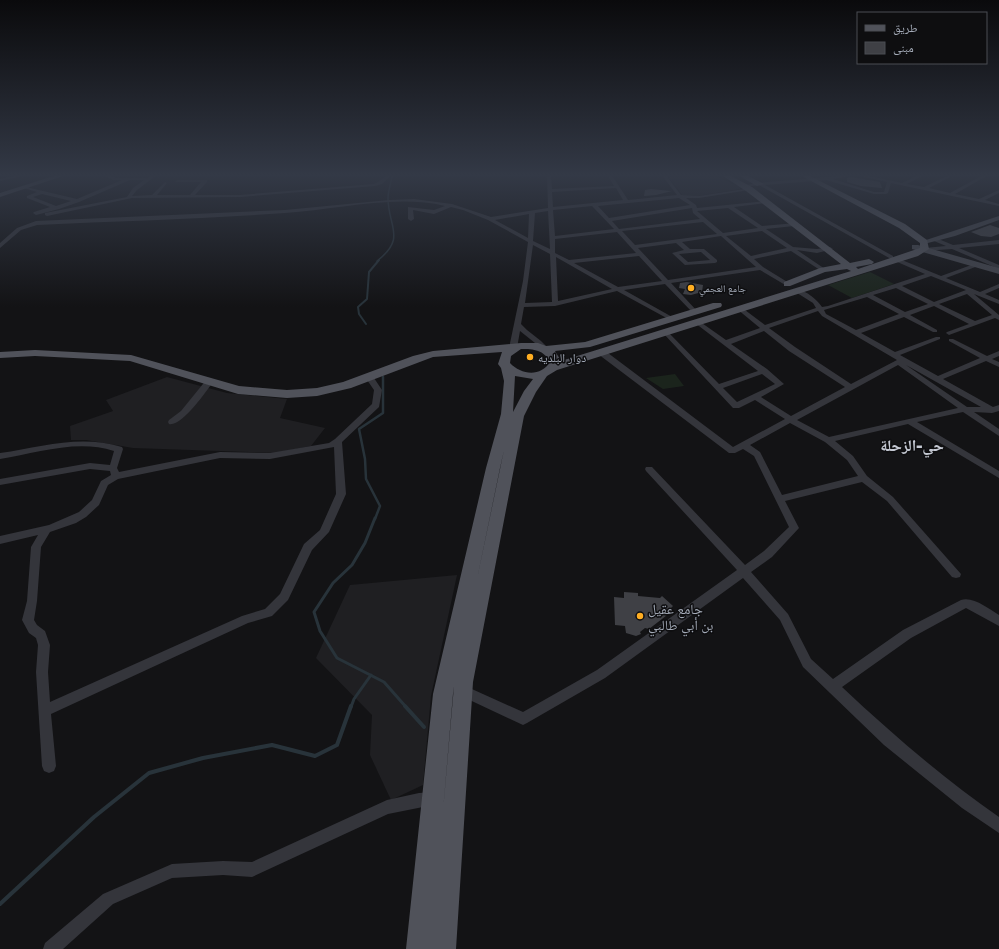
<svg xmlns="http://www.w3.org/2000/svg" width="999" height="949" font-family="'Golos Text','Noto Naskh Arabic',sans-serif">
<rect width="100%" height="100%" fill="#131315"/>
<g fill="#1f1f22">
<path d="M666,174H710L741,187L740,189L698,196L682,195Z"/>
<path d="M167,377L227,393L287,399L280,418L325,428L311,446L276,453L133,448L86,440H71L70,426L113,411L106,400Z"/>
<path d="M457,575L431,696L423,785L391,800L370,755L372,715L316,658L350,585Z"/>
</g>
<g fill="#1b241c">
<path d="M870,272L894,284L852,298L828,285Z"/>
<path d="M675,374L684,386L663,389L646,378Z"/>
</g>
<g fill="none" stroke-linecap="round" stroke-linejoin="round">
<path stroke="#28333a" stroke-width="1.5" d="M377,261C407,238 388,227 388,198C388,191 391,183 392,176L396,174"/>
<path stroke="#28333a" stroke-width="2" d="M366,324L359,314L358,307L367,299L369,272L379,260"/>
<path stroke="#28333a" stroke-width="2.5" d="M375,519L380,506L366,479L365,459L359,429L383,413V377"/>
<g stroke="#28333a" stroke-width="3">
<path d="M375,518L365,543L352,565L333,583L314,612L320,631L337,658L384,682L406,707"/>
<path d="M351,707L354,699L371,675"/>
</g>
<g stroke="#28333a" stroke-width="4">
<path d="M405,706L424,727"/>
<path d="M0,904L94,817L149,773L203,758L272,745L315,756L337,745L351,706"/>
</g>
</g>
<g fill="#3f4045">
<path d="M851,177L880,182L882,188L861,186L847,182V178Z"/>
<path d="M651,189L671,191H672L656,195L644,196L645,190Z"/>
<path d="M990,225L999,228V234L991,237L981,236L971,232Z"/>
<path d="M687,282L703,285L702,292L691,295L683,294L685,289L679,288L680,283Z"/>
<path d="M624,592L638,593V596L660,598L662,596L673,606L669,610L671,612L649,629L645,628L640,632L641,634L636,636L626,633L625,626L615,625L614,597L624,598Z"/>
</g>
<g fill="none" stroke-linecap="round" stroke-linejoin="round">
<g fill="#34353b" fill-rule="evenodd">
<path d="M24,174H31L0,181V179Z"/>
<path d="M101,174H106L116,178H148L154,174H158L137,190L132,196L152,195L165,182L167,183L157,195H190L201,182H175L177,180H207V182L195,195H240L374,184L378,182L388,174H392L382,184L375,186L240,197L132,198L47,216L45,215V213L127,197L133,188L144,180H130L79,202L59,209L36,215L33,213L34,212L50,207L27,198V196L37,192L24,188L26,187L77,199L122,180H113ZM42,194L71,201L56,206L33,197Z"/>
<path d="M547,174H593L591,175L551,176L552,189L614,186L607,174H611L628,200L677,195L661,174H665L681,195L699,196L751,188V189L749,190L699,198H686L696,205L697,208L767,201V202L765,203L734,207L762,226L796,223L797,224L794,226L766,229L793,247L817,249L830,247L833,249L817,253L797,250L825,269V271L823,272L791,251L754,259L763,267L789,283L790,284L787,286L760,270L671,283L697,311V313H693L665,284L624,290L674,318V320L672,321L617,291L555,306L524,307L521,324L527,330L541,341L549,349L545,351L520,331L517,348L513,350L509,348L523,281L528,242L488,220L463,210L451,207L434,214L413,210L414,219L411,221L408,219V207L434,210L445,206C395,194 336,210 285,213C203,219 119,221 37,225L21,230L0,248V243L17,228L36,221L285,210L389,200L414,199L452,204L491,217L548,208ZM616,188L623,200L553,207L552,192ZM679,198L690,205L609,218L598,206ZM592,206L614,229L555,236L553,210ZM692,208L693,213L700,219L619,229L612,221ZM728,208L758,228L723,233L697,211ZM548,211L550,249L533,241L535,213ZM529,214L528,238L495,220ZM703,222L717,234L635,245L622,231ZM762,231L787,248L751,256L726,236ZM617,232L636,253L569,260L555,253V239ZM721,236L756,267L668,280L638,248L676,243L684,250L672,253L685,265L715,263L717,262V260L704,249H690L682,242ZM533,245L550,254L552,302L525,303ZM701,252L710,260L688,262L679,254ZM639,256L662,281L618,287L574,263ZM556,257L612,289L558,301Z"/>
<path d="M850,174H860L902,183L921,174H926L907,184L924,187L951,174H956L929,188L950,193L985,174H990L955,194L979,199L999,190V193L985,200L999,204V206L891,183L888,193L886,194H874L826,180L765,185L893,256V258L891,259L759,185L743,187L741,186L757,183L828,177ZM855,175L887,182L884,192H874L833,179Z"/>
<path d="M936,238L953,245L999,240V244L959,248L999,265V269L952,249L923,251L922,250L925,248L946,246L934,241V239Z"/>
<path d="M897,258L941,276L974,264H978V266L946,278L980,292L999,284V288L985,294L999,300V304L974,294L999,315V320L995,318L949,335L946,333L947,332L969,324L934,306L910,315L937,330V332H933L904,317L861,333L895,352L936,337H940V339L900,355L938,376L980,358L949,341V339H953L987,356L999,351V356L992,359L999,362V367L986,361L943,379L993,407L999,405V411L992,413L974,412L999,429V436L963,412L917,422L999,471V478L908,424L835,441L853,456L867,476L893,497L961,574L960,577L956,578L952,577L887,501L862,482L785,501L799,528L772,557L751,572L788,614L811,659L833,679L903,630L961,600C973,596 989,609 999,615V626L966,608L911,638L842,687C892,734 943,778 999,817V833L962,808L884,745L803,667L780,620L743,578L605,678L527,723L523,725L459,695L457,691L459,687L463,685L523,712L597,670L737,570L646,471L645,469L646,467H652L745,565L764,551L789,527L754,456L743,449L735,453H729L598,354V350H604L733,447L785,419L755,400L739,408H733L663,333V331H667L719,384L758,371L695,323V321H699L726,340L760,328L737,309V307H741L765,325L816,308L813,303L794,291V289C803,288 817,299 822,307L828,306L925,274L895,261V259ZM931,276L966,290L934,302L902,286ZM896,288L928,304L905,312L873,295ZM967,294L992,315L975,321L939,304ZM867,297L899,314L856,330L826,314L824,310ZM818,311L822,316L897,360L851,384L795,347L769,328ZM764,331L789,351L845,387L791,416L761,397L784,384L767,369L731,344ZM898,365L958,408L829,437L797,420ZM906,365L981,407H967ZM762,374L775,384L737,402L723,388ZM790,423L825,442L847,460L858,476L782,495L760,452L750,445Z"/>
<path d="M366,375H372L382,390L379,407L342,442L346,494L329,532L312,550L288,600L272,616L248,623L51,714L56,766L54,771L49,773L44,771L42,766L36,672L38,645L36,638L29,633L22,620L27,601L31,547L38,535L0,544V536L49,525L79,512L92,500L101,481L111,475L110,471L90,469L0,485V479L90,463L110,465L114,451C77,439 37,453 0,459V453C42,447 80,434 122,447L123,449L117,468L119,472L220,452L270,453L329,443L335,439L372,404L374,390L365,377ZM334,447L336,494L320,530L304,544L280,594L265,609L242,616L50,702L48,672L50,645L45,631L37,625L34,620L37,601L41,547L50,532L76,523L86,517L99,505L108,485L118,479L220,458L270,459Z"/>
<path d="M207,379H213L214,381C206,391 182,427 169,424L168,422L169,420L181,411Z"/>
<path d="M433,792L438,794L440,799L438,804L388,814L252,877L223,875L172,878L113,904L63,949H43L45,943L103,894L172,864L223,861L252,862L387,800L419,793Z"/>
</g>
<g fill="#42444b" fill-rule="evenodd">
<path d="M60,174H69L0,197V193Z"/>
<path d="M999,216V220L955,236L924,244L920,242Z"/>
<path d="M912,245H918L999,268V274L912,249Z"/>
</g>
<g fill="#50525a" fill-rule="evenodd">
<path d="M720,174H727L752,187L850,263L869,259L874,262L872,264L856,267L858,269L920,248V243L899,228L798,174H806L905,224L927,240L929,249L918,256L557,370L547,376L536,392L524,416L473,682L456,949H406L433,694L486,468L501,414L504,381L501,368L498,364L502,352L433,357L351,388L317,396L287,398L238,394L130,361L35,356L0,358V352L35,350L131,355L239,386L287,390L317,388L343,382L413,356L433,351L521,343H538L546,346L585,342L713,303H721L722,305L721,307L590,347L555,351L561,361L851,271L847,269L825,272L790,286H784V282L820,268L841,264L746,191ZM521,349C534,349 544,350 550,362C541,377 521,375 510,363L511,356ZM515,376L533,379L524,391L513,412ZM504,450L476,584L500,468ZM454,686L443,811L453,694Z"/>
<path d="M736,174H744L764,184L757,186Z"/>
</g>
</g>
<linearGradient id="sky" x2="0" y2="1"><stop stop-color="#0a0a0c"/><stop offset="0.57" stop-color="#333946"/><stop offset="1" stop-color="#333946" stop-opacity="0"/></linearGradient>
<rect width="999" height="307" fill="url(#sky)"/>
<g fill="#ffae22" stroke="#0e0e10" stroke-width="1.5">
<circle cx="691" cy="288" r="4"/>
<circle cx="530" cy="357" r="4"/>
<circle cx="640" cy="616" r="4"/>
</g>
<g text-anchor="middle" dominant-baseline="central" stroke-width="3" stroke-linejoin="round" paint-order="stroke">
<g font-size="10" fill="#a3aab7" stroke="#0e0e10" text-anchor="start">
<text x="699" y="288">جامع العجمي</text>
</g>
<g font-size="12" fill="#a3aab7" stroke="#0e0e10" text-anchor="start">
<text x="538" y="357">دوار البلديه</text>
</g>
<g font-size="14" fill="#a3aab7" stroke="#0e0e10" text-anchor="start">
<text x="648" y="608">جامع عقيل<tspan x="648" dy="16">بن أبي طالبي</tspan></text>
</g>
<g font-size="16" font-weight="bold" fill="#c5c9d3" stroke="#0e0e10">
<text x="912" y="445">حي-الزحلة</text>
</g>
</g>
<rect x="857" y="12" width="130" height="52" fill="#0e0e10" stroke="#4a4c53"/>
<rect x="865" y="25" width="20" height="6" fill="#50525a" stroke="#4a4c53"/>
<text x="893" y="32" font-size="12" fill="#a3aab7">طريق</text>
<rect x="865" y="42" width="20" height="12" fill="#3f4045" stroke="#4a4c53"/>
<text x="893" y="52" font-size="12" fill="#a3aab7">مبنى</text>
</svg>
